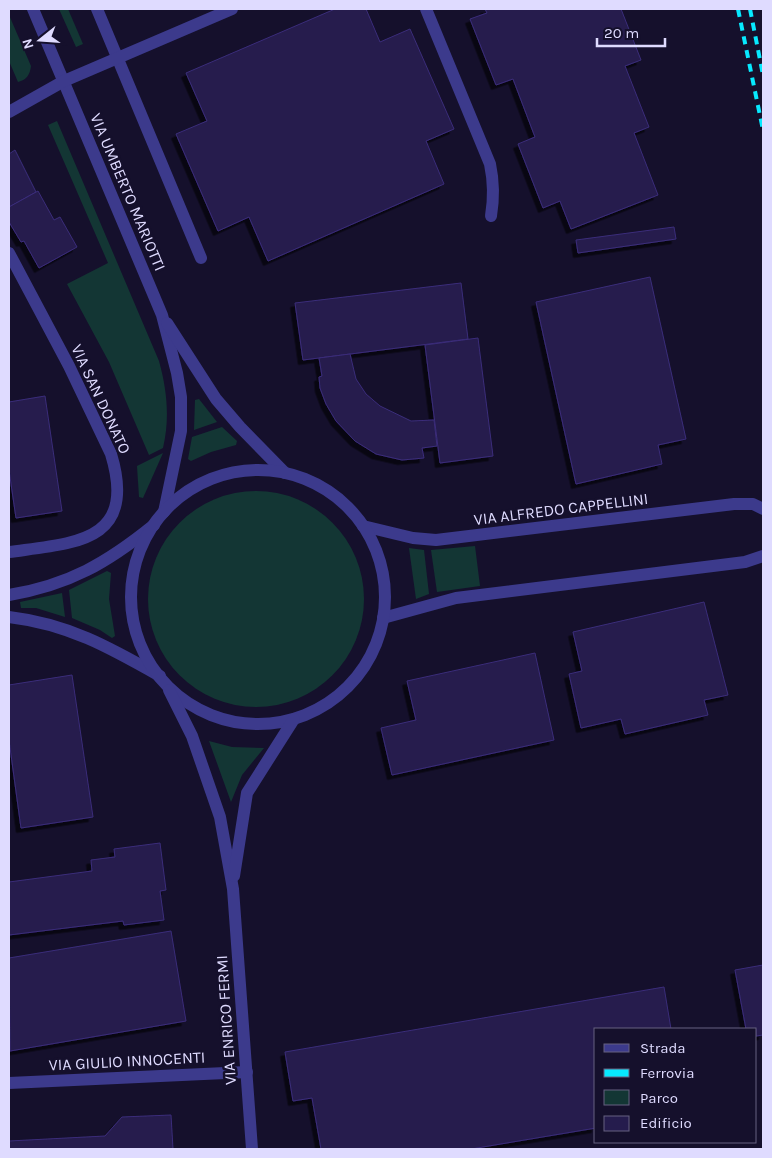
<svg xmlns="http://www.w3.org/2000/svg" width="772" height="1158" font-family="Karla,sans-serif">
<defs>
<filter id="shadow"><feDropShadow dx="-4.5" dy="4.5" stdDeviation="0" flood-color="#0009"/></filter>
</defs>
<rect width="100%" height="100%" fill="#15102c"/>
<g fill="#133634">
<path d="M59,9H68L83,44L76,47Z"/>
<path d="M9,15L31,66C30,75 26,80 18,82L9,61Z"/>
<path d="M57,121L159,361C167,390 170,418 163,448L149,455L109,362L67,284L108,263L48,125Z"/>
<path d="M199,399L217,422L194,430L195,400Z"/>
<path d="M222,427L237,441L236,445L211,452L191,461L188,459L192,437Z"/>
<path d="M163,453L143,498L139,497L137,466Z"/>
<circle cx="256" cy="599" r="108"/>
<path d="M475,546L480,586L437,592L431,550Z"/>
<path d="M409,548L424,550L429,594L416,599Z"/>
<path d="M107,571L111,573L109,599L115,636L112,638L100,630L72,618L69,590Z"/>
<path d="M62,593L65,617L36,608H21L20,602Z"/>
<path d="M209,741L232,747L264,748L242,775L231,802Z"/>
</g>
<g fill="#251c4d" stroke="#3b2d7a" filter="url(#shadow)">
<path d="M335,9H366L380,42L410,29L454,129L426,141L444,184L268,261L249,217L218,231L176,134L207,121L186,73Z"/>
<path d="M485,9H621L641,60L625,66L649,127L634,133L658,195L571,229L560,201L543,208L518,144L535,137L513,79L496,85L470,19L487,13Z"/>
<path d="M15,150L36,192L9,207V154Z"/>
<path d="M38,191L54,220L60,217L77,247L39,268L24,241L21,242L9,222V207Z"/>
<path d="M674,227L676,239L578,253L576,240Z"/>
<path d="M650,277L686,439L658,445L662,464L576,484L536,302Z"/>
<path d="M461,283L468,339L303,360L295,303Z"/>
<path d="M478,338L493,456L440,463L425,345Z"/>
<path d="M350,354L356,379L366,394L380,406L411,421L434,420L437,446L422,448L424,458L402,460L376,454L355,441L336,421L326,404L320,388L319,377L322,376L319,358Z"/>
<path d="M45,396L62,511L16,518L9,470V402Z"/>
<path d="M704,602L728,695L704,700L708,715L625,734L621,719L581,728L569,674L582,671L573,632Z"/>
<path d="M535,653L554,740L392,775L381,728L416,720L407,681Z"/>
<path d="M72,675L93,817L21,828L9,740V685Z"/>
<path d="M160,843L166,890L160,891L164,920L124,925L123,921L9,935V882L92,871L91,860L115,857L114,849Z"/>
<path d="M171,931L186,1021L10,1051L9,958Z"/>
<path d="M763,965V1035L756,1036V1029H746L735,970Z"/>
<path d="M664,987L671,1029H596V1128L471,1149H321L312,1098L293,1101L285,1052Z"/>
<path d="M171,1115L173,1149H9V1141L105,1136L122,1117Z"/>
</g>
<g fill="none" stroke-linecap="round" stroke-linejoin="round">
<path stroke="#3c3a8c" stroke-width="12" d="M97,9L201,258"/>
<g stroke="#3c3a8c" stroke-width="12">
<path d="M33,9L162,315L177,373L181,397V431L164,512"/>
<path d="M426,9L490,164C494,183 494,198 491,216"/>
<path d="M9,112L64,81L232,9"/>
<path d="M9,253L69,366L111,454C138,543 74,543 9,552"/>
<path d="M167,323L216,399L240,427L285,473"/>
<path d="M363,526L413,538L436,540L734,504H753L763,509"/>
<path d="M9,595C69,585 107,563 154,525"/>
<path d="M9,617C68,624 109,647 160,676"/>
<path d="M383,618L456,598L745,562L763,556"/>
<path d="M9,1083L247,1072"/>
</g>
<g stroke="#3c3a8c" stroke-width="12">
<circle cx="258" cy="597" r="127"/>
<path d="M169,690L192,736L220,817L233,889L252,1149"/>
<path d="M234,876L247,793L294,719"/>
</g>
<g stroke="#07e9ff" stroke-width="4" stroke-dasharray="8 6" stroke-linecap="butt">
<path d="M738,9L763,130"/>
<path d="M750,9L763,75"/>
</g>
</g>
<g text-anchor="middle" dominant-baseline="central" stroke-width="5" stroke-linejoin="round" paint-order="stroke">
<g font-size="16" fill="#dfdbff" stroke="#15102c">
<text transform="translate(128 192) rotate(67)">VIA UMBERTO MARIOTTI</text>
<text transform="translate(101 399) rotate(65)">VIA SAN DONATO</text>
<text transform="translate(561 509) rotate(-7)">VIA ALFREDO CAPPELLINI</text>
<text transform="translate(226 1020) rotate(-94)">VIA ENRICO FERMI</text>
<text transform="translate(127 1061) rotate(-3)">VIA GIULIO INNOCENTI</text>
</g>
</g>
<rect width="772" height="1158" fill="none" stroke="#dfdbff" stroke-width="20"/>
<rect x="594" y="1028" width="162" height="115" fill="#15102c" stroke="#666180"/>
<rect x="604" y="1044" width="25" height="8" fill="#3c3a8c" stroke="#666180"/>
<text x="640" y="1053" font-size="15" fill="#dfdbff">Strada</text>
<rect x="604" y="1069" width="25" height="8" fill="#07e9ff" stroke="#666180"/>
<text x="640" y="1078" font-size="15" fill="#dfdbff">Ferrovia</text>
<rect x="604" y="1090" width="25" height="15" fill="#133634" stroke="#666180"/>
<text x="640" y="1103" font-size="15" fill="#dfdbff">Parco</text>
<rect x="604" y="1116" width="25" height="15" fill="#251c4d" stroke="#666180"/>
<text x="640" y="1128" font-size="15" fill="#dfdbff">Edificio</text>
<g transform="translate(40 40) rotate(253)" stroke="#15102c" stroke-width="4" paint-order="stroke">
<path d="M0-4L9 19L0 12L-9 19Z" fill="#dfdbff"/>
<text y="-8" font-size="14" font-weight="bold" text-anchor="middle" fill="#dfdbff">N</text>
</g>
<path d="M597 38v8h68v-8" fill="none" stroke="#dfdbff" stroke-width="2.5"/>
<text x="604" y="38" font-size="15" fill="#dfdbff" stroke="#15102c" stroke-width="4" paint-order="stroke">20 m</text>
</svg>
